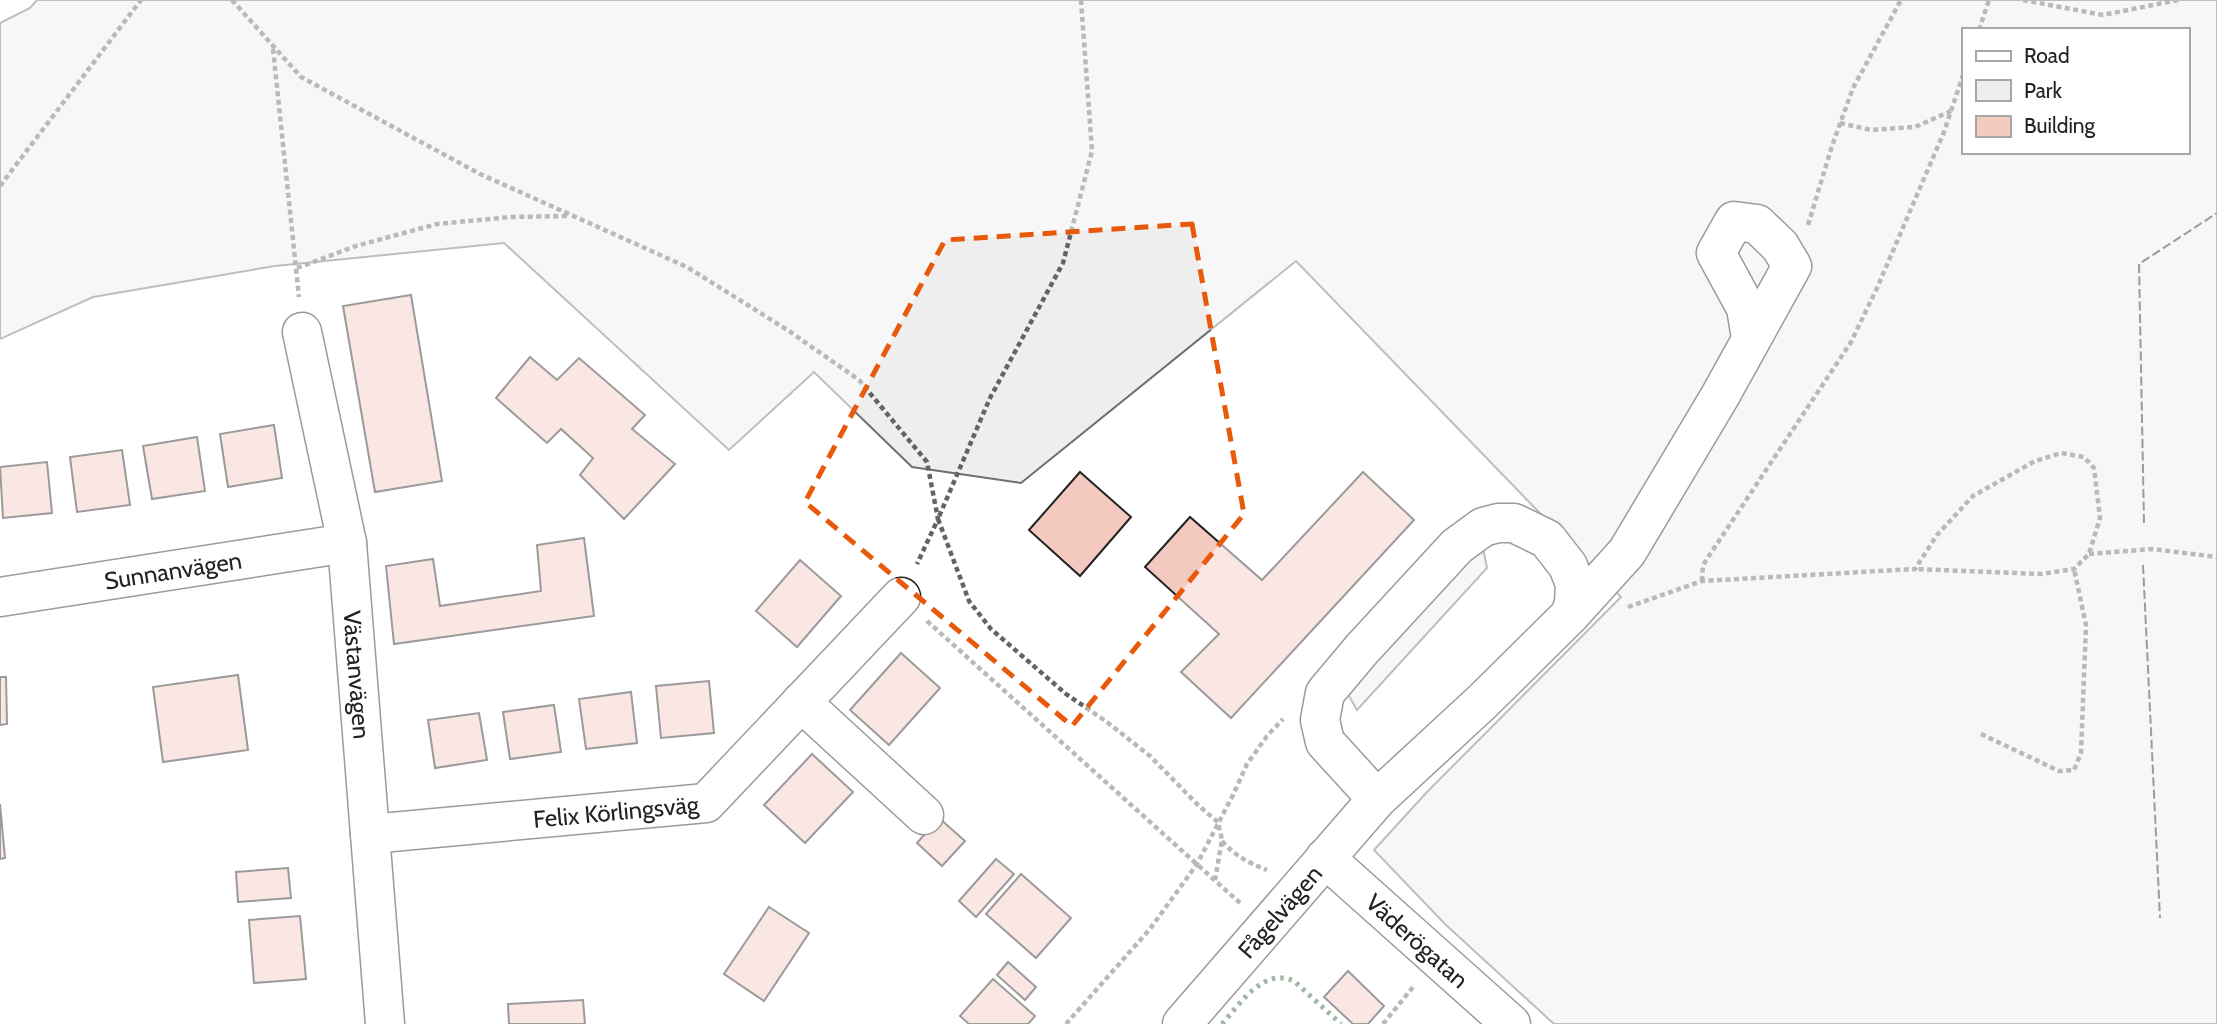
<svg xmlns="http://www.w3.org/2000/svg" width="2217" height="1024" font-family="Cabin,sans-serif">
<rect width="100%" height="100%" fill="#fff"/>
<path fill="#eee" stroke="#6f6f6f" stroke-width="2" fill-rule="evenodd" d="M37,0H2217V1024H1554L1445,924L1374,850L1427,792L1621,597L1296,261L1021,483L912,467L814,372L729,450L504,243L275,266L93,297L0,339V23L30,8ZM1963,30H2187V152H1963Z"/>
<path fill="#ededed" stroke="#6f6f6f" stroke-width="2" d="M1481,538L1487,568L1357,710L1345,689Z"/>
<g fill="#f3c9c0" stroke="#222" stroke-width="2">
<path d="M411,295L442,481L375,492L343,306Z"/>
<path d="M530,357L557,380L579,358L645,415L632,429L675,464L624,519L580,475L593,458L561,429L547,443L496,398Z"/>
<path d="M274,425L282,478L228,487L220,434Z"/>
<path d="M197,437L205,491L152,499L143,446Z"/>
<path d="M122,450L130,505L77,512L70,457Z"/>
<path d="M47,462L52,513L3,518L0,467Z"/>
<path d="M1080,472L1131,517L1080,576L1029,530Z"/>
<path d="M1363,472L1414,520L1231,718L1181,672L1219,634L1145,567L1190,517L1262,580Z"/>
<path d="M584,538L594,616L394,644L386,566L433,559L440,606L541,591L537,545Z"/>
<path d="M800,560L841,596L797,647L756,611Z"/>
<path d="M901,653L940,688L889,745L850,710Z"/>
<path d="M238,675L248,750L163,762L153,687Z"/>
<path d="M0,677H6L7,724L0,725Z"/>
<path d="M709,681L714,733L661,738L656,686Z"/>
<path d="M631,692L637,743L586,749L579,699Z"/>
<path d="M554,705L561,752L510,759L503,712Z"/>
<path d="M479,713L487,760L435,768L428,720Z"/>
<path d="M812,754L853,792L805,843L764,805Z"/>
<path d="M0,804L5,858L0,859Z"/>
<path d="M939,818L965,841L942,866L917,843Z"/>
<path d="M996,859L1014,874L976,917L959,901Z"/>
<path d="M288,868L291,898L238,902L236,872Z"/>
<path d="M1021,874L1071,918L1036,958L986,914Z"/>
<path d="M769,907L809,933L764,1001L724,974Z"/>
<path d="M300,916L306,979L254,983L249,920Z"/>
<path d="M1008,962L1036,987L1025,1000L997,975Z"/>
<path d="M1348,971L1384,1006L1368,1024H1353L1324,997Z"/>
<path d="M993,979L1035,1016L1028,1024H969L960,1016Z"/>
<path d="M583,1000L585,1024H509L508,1004Z"/>
</g>
<g fill="none" stroke-linecap="round" stroke-linejoin="round">
<defs>
<g id="minor">
<path id="s1" d="M302,332L347,543L385,1024"/>
<path id="s2" d="M0,597L347,543"/>
<path d="M801,702L924,815"/>
<path d="M1377,799L1325,742L1320,720L1325,693L1362,649L1457,546L1483,527L1498,523H1514L1547,539L1568,566L1575,584L1574,603L1570,615"/>
<path id="s3" d="M370,834L706,803L901,597"/>
<path id="s4" d="M1325,858L1511,1024"/>
<path id="s5" d="M1182,1024L1377,799L1482,702L1570,615L1627,552L1720,396L1792,266L1780,246L1757,224L1734,221L1716,253L1746,308L1751,338"/>
</g>
</defs>
<use href="#minor" stroke="#222" stroke-width="41"/>
<g stroke="#646464" stroke-width="4.5" stroke-dasharray="5 3.5" stroke-linecap="butt">
<path d="M232,0L301,77L480,174L687,267L789,331L859,380L927,462L938,519L917,564"/>
<path d="M1081,0L1092,151L1063,263L990,398L938,519L969,601L991,629L1066,694L1107,722L1150,756L1200,807L1218,822L1222,840L1215,880"/>
<path d="M2023,0L2103,15L2178,0"/>
<path d="M1979,30L1989,0"/>
<path d="M273,49L299,297"/>
<path d="M1840,123L1871,130L1915,127L1951,111"/>
<path d="M0,186L141,0"/>
<path d="M1808,225L1832,146L1853,88L1901,0"/>
<path d="M297,268L356,246L437,224L511,217L569,216"/>
<path d="M2089,554L2152,549L2217,557"/>
<path d="M1702,581L1703,565L1851,342L1877,288L1944,132L1963,75"/>
<path d="M1628,607L1702,581L1915,569L1937,535L1973,496L2035,461L2061,453L2084,457L2094,468L2100,518L2089,554L2074,569L2041,574L1915,569"/>
<path d="M927,621L1240,903"/>
<path d="M1981,734L2059,771L2074,770L2081,753L2086,625L2074,569"/>
<path d="M1222,841C1235,856 1249,863 1267,870"/>
<path d="M1066,1024L1150,929L1197,864L1233,795L1247,764L1267,736L1283,719"/>
<path d="M1383,1024L1413,987"/>
</g>
<use href="#minor" stroke="#fff" stroke-width="38"/>
<path stroke="#2f5e38" stroke-width="5" stroke-dasharray="3.5 5" stroke-linecap="butt" d="M1222,1024C1240,1004 1263,967 1294,981L1341,1024"/>
<g stroke="#222" stroke-width="2" stroke-dasharray="9 3.5" stroke-linecap="butt">
<path d="M2144,523L2139,264L2217,213"/>
<path d="M2143,565L2160,918"/>
</g>
</g>
<path d="M0 0H2217V1024H0ZM1192,224L1244,514L1072,726L805,502L945,240Z" fill="#fff" fill-opacity=".55" fill-rule="evenodd"/>
<path fill="none" stroke="#e8590c" stroke-width="5" stroke-dasharray="14 9" stroke-linejoin="round" d="M1192,224L1244,514L1072,726L805,502L945,240Z"/>
<g text-anchor="middle" dominant-baseline="central" stroke-width="5" stroke-linejoin="round" paint-order="stroke">
<g font-size="24" fill="#222" stroke="#fff">
<text stroke="none"><textPath href="#s2" startOffset="175">Sunnanvägen</textPath></text>
<text stroke="none"><textPath href="#s1" startOffset="348">Västanvägen</textPath></text>
<text stroke="none"><textPath href="#s3" startOffset="247">Felix Körlingsväg</textPath></text>
<text stroke="none"><textPath href="#s5" startOffset="149">Fågelvägen</textPath></text>
<text stroke="none"><textPath href="#s4" startOffset="124">Väderögatan</textPath></text>
</g>
</g>
<rect x="1962" y="28" width="228" height="126" fill="#ffffff" stroke="#a7a7a7" stroke-width="2"/>
<rect x="1976" y="51" width="35" height="10" fill="#ffffff" stroke="#a7a7a7" stroke-width="2"/>
<text x="2024" y="63" font-size="21" fill="#222222">Road</text>
<rect x="1976" y="80" width="35" height="21" fill="#eeeeee" stroke="#a7a7a7" stroke-width="2"/>
<text x="2024" y="98" font-size="21" fill="#222222">Park</text>
<rect x="1976" y="116" width="35" height="21" fill="#f3c9c0" stroke="#a7a7a7" stroke-width="2"/>
<text x="2024" y="133" font-size="21" fill="#222222">Building</text>
</svg>
